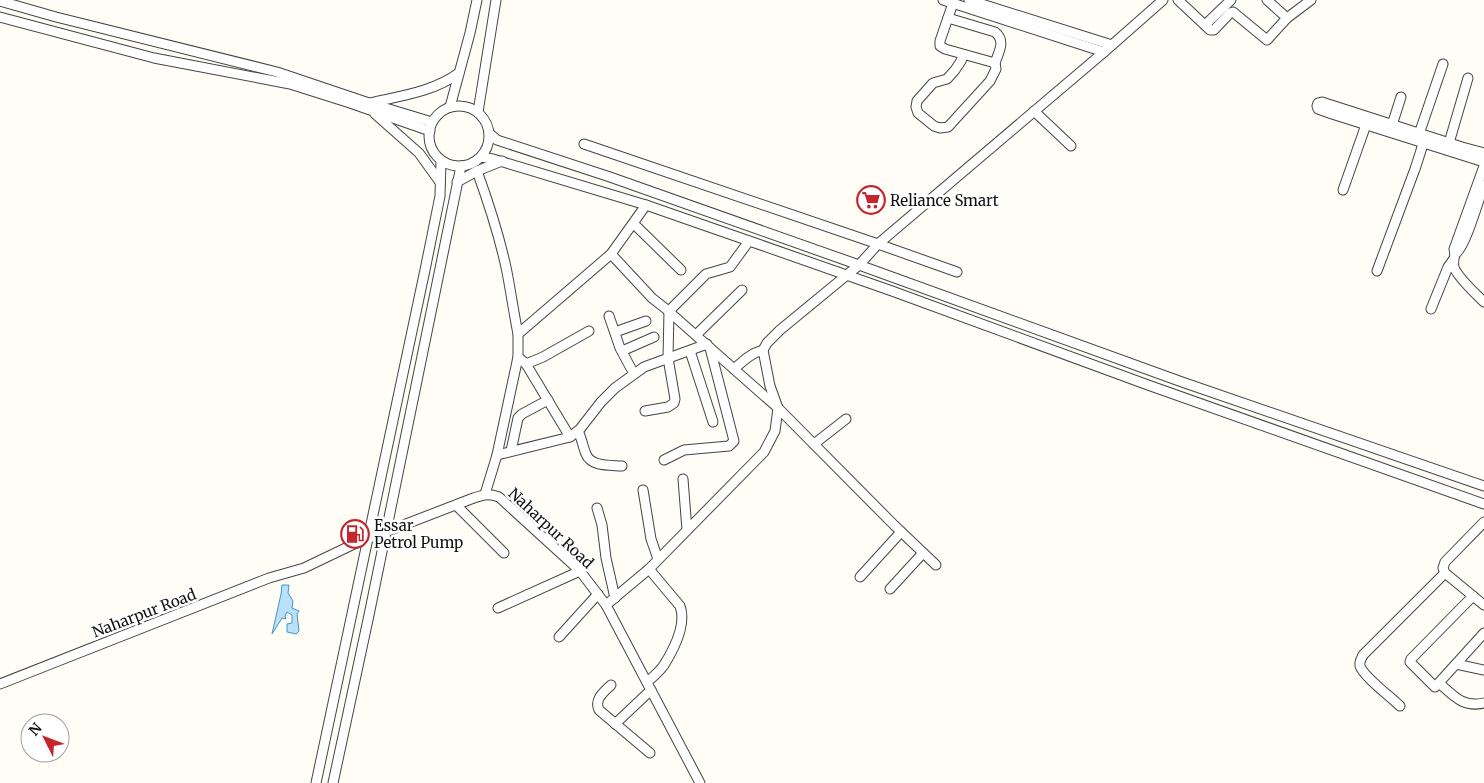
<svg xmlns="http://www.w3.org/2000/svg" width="1484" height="783" font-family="Merriweather,serif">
<rect width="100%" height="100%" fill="#fffdf5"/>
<path fill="#b9e0f7" stroke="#3f96cf" d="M282,585H289L288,593L293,601L292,608L299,611L297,614L299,631L296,634L287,632V624L292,623V615L287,612L285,616L286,619L282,618L272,634L281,594Z"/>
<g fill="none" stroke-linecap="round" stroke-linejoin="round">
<defs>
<g id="minor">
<path d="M943,0L1104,52"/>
<path d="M969,0L1112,45"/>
<path d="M1178,0L1210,30H1214L1230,13L1233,12L1267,40L1287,18L1311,0"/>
<path d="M1267,0L1287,18"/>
<path d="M0,1L56,17L277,72L369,103L432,122"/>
<path d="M953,3L940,41V46L945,49L995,63L996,69L990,81L948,127L940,128L934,126L918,113L916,107L917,101L933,83L947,79L955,70L961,61L963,55"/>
<path d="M0,17L154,58L290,84L350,103L430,131"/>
<path d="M948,18L995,32C1006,41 999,51 995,63"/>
<path d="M1205,25L1231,0"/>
<path d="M370,103C400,96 433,92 459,73"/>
<circle cx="459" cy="136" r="30"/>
<path d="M450,107L470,33L477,0"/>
<path d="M1034,111L1071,146"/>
<path d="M478,112L496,0"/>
<path d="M375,114L419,153L440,182"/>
<path d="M1392,125L1401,97"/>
<path d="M490,134L497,140L610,177L859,265L1182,382L1484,486"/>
<path d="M1418,137L1443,64"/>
<path d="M1449,143L1468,78"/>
<path d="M584,144L878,244L957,272"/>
<path d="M1484,153L1462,147L1322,102L1318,103L1317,106L1318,109L1332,114L1484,162"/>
<path d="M481,157L493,159L646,205L758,244L892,291L1148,385L1484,504"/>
<path d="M1484,166L1454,249L1455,254C1465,249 1479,198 1484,185"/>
<path d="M477,171C489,204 500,238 507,272C511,293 514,314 518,334"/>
<path d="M457,182L477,171L502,161"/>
<path d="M1343,190L1368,119"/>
<path d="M634,224L681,270"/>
<path d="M611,254L652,298L666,309L778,408L894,525L936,565"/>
<path d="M1455,254C1454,258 1453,262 1454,267C1457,277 1476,294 1484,302"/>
<path d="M1377,271L1415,169L1425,138"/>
<path d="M1431,309L1448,267L1453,260"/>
<path d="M609,316L620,348L634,374"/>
<path d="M615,332L646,321"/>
<path d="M696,335L742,290"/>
<path d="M622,351L654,337"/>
<path d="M690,351L713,422"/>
<path d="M518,357L526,364L570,437"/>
<path d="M526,364L543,357L589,331"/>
<path d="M734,369C743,361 751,353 763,350"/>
<path d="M645,411L668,407L674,403L675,399L668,358L669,311L706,274L730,267L749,241"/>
<path d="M578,431C582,439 583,447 586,454C591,467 610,465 622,466"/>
<path d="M814,444L846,419"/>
<path d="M511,451L518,418L522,414L548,400"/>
<path d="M497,455L570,437L580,429L601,402L615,388L644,367L707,344"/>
<path d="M664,460L684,450L729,446L734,441L710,348"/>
<path d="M683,479L687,530"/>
<path d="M643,490L651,539L658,559"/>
<path d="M485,494L497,455L518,357V334L611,254L646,205"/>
<path d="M456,505L504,553"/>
<path d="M597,508L602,525L606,558L615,598"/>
<path d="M1484,522L1445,562L1443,568L1445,573L1484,605"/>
<path d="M860,577L901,532"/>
<path d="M890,589L923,553"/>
<path d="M1473,596L1411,659L1410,662L1435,687L1484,633"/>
<path d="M606,605L649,569L764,452L775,431L778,408L770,386L763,350L767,343L780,330L859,265L878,244L1104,52L1163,0"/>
<path d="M498,608L580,571"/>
<path d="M559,637L598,594"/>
<path d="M1456,664L1484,670"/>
<path d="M647,682C653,677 660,671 664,665C674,649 687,625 680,606L649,569"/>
<path d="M1439,683C1454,696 1463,708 1484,703"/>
<path d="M0,684L269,578L304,568L354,544L471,499C482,495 488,493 499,497L580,571L606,605L700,783"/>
<path d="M611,685C604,692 594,699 599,710L650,753"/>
<path d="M1400,706C1392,698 1363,676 1360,666C1359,662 1361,659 1363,655L1445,573"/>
<path d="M615,724L651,690"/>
<path d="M316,783L425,270L440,196L441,161"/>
<path d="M333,783L369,615L461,166"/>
</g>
</defs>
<use href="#minor" stroke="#444" stroke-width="11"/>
<use href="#minor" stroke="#fff" stroke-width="9"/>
</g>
<defs>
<symbol id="supermarket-ring" viewBox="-11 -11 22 22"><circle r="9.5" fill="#fff" stroke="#c4262e" stroke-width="1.5"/><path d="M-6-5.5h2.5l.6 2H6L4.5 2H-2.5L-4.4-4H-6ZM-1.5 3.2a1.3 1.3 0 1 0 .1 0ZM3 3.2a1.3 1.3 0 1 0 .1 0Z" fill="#c4262e"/></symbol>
<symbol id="fuel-ring" viewBox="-11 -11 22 22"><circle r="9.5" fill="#fff" stroke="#c4262e" stroke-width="1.5"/><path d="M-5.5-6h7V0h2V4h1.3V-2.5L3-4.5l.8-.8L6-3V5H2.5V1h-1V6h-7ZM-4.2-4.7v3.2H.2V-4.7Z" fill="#c4262e"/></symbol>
</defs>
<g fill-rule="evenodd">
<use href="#supermarket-ring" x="855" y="184" width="32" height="32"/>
<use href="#fuel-ring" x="339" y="518" width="32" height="32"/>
</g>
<g text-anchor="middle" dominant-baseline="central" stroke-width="5" stroke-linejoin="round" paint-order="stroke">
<g font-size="15" fill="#111" stroke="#fff" text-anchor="start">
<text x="890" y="200">Reliance Smart</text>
<text x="374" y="525">Essar<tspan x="374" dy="17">Petrol Pump</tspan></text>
</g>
<g font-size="15" fill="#111" stroke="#fff">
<text transform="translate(551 528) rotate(43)">Naharpur Road</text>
<text transform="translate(144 613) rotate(-21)">Naharpur Road</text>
</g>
</g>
<g transform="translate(45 738) rotate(312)"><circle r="24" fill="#ffffff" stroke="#a0a0a0"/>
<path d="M0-4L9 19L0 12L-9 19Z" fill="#c4262e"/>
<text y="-8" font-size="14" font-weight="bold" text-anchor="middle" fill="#111111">N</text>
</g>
</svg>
